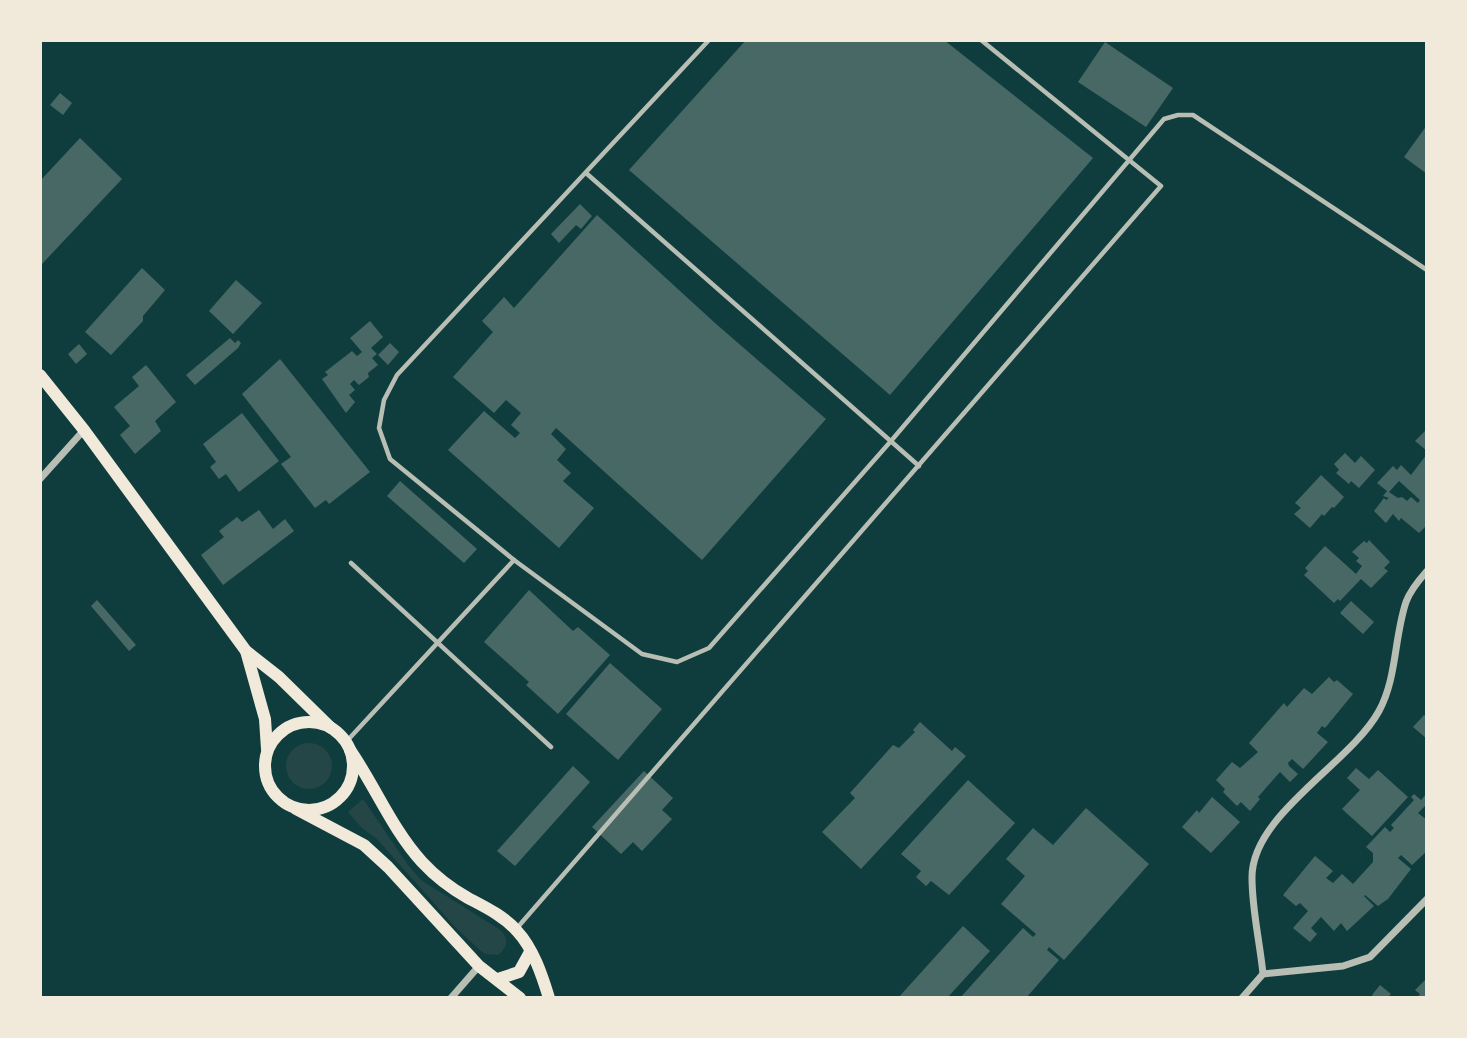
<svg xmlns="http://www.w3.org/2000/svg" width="1467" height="1038" font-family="Raleway,sans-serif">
<rect width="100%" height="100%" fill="#0f3d3e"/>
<g fill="#244646">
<circle cx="309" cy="766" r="23"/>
<path d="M363,799L408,865L421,880L499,929C509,938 509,946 498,955L485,954L480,950L456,928L377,839L362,828L348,812Z"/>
</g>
<g fill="#486865" fill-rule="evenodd">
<path d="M746,40H944L1093,158L890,395L629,170Z"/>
<path d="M1105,42L1173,88L1146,127L1078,82Z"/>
<path d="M60,93L72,103L63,115L50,105Z"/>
<path d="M1427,125V174L1404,157Z"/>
<path d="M80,138L122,179L42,264L40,181Z"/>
<path d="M580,204L592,216L581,229L576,225L559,243L551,234Z"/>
<path d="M597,215L715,323L826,419L702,560L556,428L551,434L566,449L557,460L571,473L563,481L594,508L559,548L448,450L484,411L515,438L520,433L511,425L521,413L506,400L494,413L453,377L493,332L482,321L504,297L514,308Z"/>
<path d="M142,268L165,290L143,316V321L111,355L85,332Z"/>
<path d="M236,280L262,303L233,334L209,311Z"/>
<path d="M370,321L383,337L371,348L377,354L372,358L378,365L368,373L369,377L359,385L354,380L350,384L355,390L349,395L355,402L346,413L322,379L328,375L325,372L352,351L357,356L362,352L350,338Z"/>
<path d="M230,338L235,343L238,340L241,343L238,348L195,385L186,375Z"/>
<path d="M390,343L399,352L388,365L378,355Z"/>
<path d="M79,344L87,354L76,364L68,354Z"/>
<path d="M280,359L370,472L329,504L326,500L315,508L281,464L291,457L242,394Z"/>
<path d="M146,365L176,402L155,421L161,431L135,454L120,435L130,426L114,407L139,386L132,377Z"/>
<path d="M242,413L279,461L239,492L226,474L219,479L210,467L216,462L203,444Z"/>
<path d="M1427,429V451L1415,441Z"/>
<path d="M1345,453L1355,463L1361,456L1375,470L1359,488L1351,481L1349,484L1336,473L1339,470L1334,464Z"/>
<path d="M1427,454V525L1419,533L1401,518L1399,521L1393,514L1386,523L1374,511L1384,498L1386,500L1389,498L1383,496L1387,491L1377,483L1393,466L1397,470L1401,465L1411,475ZM1399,481L1420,500L1418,503L1411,497L1407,501L1402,497L1398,498L1389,492Z"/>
<path d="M1321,475L1344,497L1334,508L1332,507L1324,516L1322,514L1310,528L1294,514L1301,508L1295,503Z"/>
<path d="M400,481L477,549L464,563L387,496Z"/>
<path d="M259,510L273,529L285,519L294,531L223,585L201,555L224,537L219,531L237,517L242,522Z"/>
<path d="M1369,540L1390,562L1384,568L1388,571L1371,588L1361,579L1340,601L1338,599L1334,603L1304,575L1308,571L1305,568L1325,546L1356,574L1362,566L1356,561L1359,558L1352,552L1364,541L1367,543Z"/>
<path d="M529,590L573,631L578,627L610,655L558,714L526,685L529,682L484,642Z"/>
<path d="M97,600L136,645L129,651L91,606Z"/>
<path d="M1351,601L1374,622L1363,634L1340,613Z"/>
<path d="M610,663L662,709L618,760L566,714Z"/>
<path d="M1329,677L1334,682L1337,680L1353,694L1325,728L1322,726L1317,733L1328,742L1303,769L1292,759L1288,763L1289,766L1298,774L1290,782L1280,772L1258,797L1260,799L1250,811L1241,802L1237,806L1223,792L1225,789L1216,780L1232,762L1240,768L1258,752L1249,743L1284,703L1287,707L1304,688L1312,694Z"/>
<path d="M1424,715L1427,717V739L1413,727Z"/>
<path d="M920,722L952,751L955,747L966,756L861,869L822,832L855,798L850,793L893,745L899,748L915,732L913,730Z"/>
<path d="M573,766L590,782L515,866L497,851Z"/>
<path d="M1356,768L1369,779L1378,770L1408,797L1372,836L1342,809L1360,790L1347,778Z"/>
<path d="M644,771L673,798L662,810L672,819L642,851L633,842L621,854L592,827Z"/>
<path d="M968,780L1015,823L949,895L931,881L926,886L916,877L921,871L901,854Z"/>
<path d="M1427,793V804L1418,813L1427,820V851L1412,865L1401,855L1398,858L1411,869L1388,899L1378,906L1365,895L1364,896L1374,906L1347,931L1341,923L1334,931L1321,917L1311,928L1317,934L1310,942L1293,928L1308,911L1300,903L1296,906L1283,895L1315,856L1333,871L1326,878L1333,883L1342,874L1353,884L1373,862V853L1366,847L1385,827L1390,832L1394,828L1391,825L1414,800L1411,797L1414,794L1421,800Z"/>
<path d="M1212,797L1240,822L1211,853L1182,827L1197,810L1199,813Z"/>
<path d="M1086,808L1149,864L1064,960L1049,947L1047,950L1059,960L1026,998H960L1023,928L1033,937L1036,934L1001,904L1025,876L1006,859L1033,828L1053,845Z"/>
<path d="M963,926L990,951L947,998H898Z"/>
<path d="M1427,978V998H1417L1420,994L1415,990Z"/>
<path d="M1380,985L1391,994L1387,998H1375L1372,995Z"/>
</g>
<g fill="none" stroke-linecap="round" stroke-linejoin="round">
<g stroke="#b8beb3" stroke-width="4.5">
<path d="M709,40L397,375L384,400L379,428L390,459L514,560L642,654L677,662L709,648L891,441L1164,119L1178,115H1193L1427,270"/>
<path d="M586,173L919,466"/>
<path d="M351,563L551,747"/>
<path d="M346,742L514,560"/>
<path d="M517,928L1161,186L981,40"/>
</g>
<g stroke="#b8beb3" stroke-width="7">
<path d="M40,479L84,430"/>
<path d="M1263,974C1260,943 1252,910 1252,878C1251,815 1350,764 1379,711C1397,678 1394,638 1406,602C1410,591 1419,580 1427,571"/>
<path d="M451,998L479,966"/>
<path d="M1242,998L1263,974L1343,966L1370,957L1427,899"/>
</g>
<g stroke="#f1e9da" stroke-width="12">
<path d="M40,375L84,430L246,651L279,677L331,728"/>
<path d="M246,651L265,719L267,749"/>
<circle cx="309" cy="766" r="44"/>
<path d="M350,750C375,786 392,829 422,862C435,876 452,889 468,898C485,907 504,916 517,931C533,948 542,975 549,998"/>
<path d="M296,809L364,845L388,867L479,966L520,998"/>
<path d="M498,979L519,972L530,952"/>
</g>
</g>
<rect width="1467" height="1038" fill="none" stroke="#f1e9da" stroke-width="84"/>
</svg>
